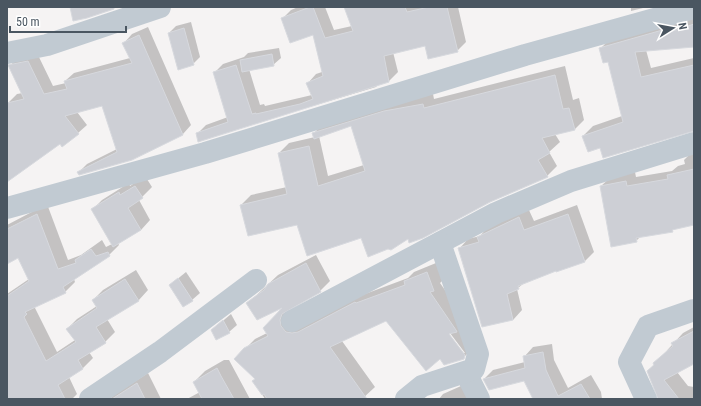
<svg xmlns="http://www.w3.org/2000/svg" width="701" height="406" font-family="'Roboto Condensed',sans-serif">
<rect width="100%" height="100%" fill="#f5f3f3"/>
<g fill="#0003" fill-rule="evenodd">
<path d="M7,7H35L7,8Z"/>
<path d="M298,7H325L334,30L352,26L345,7H458L466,42L457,51L426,45L393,52L398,72L389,81L379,83L376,87L199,140L197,134L206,125L228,117L214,73L223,64L244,57L248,53L279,48L281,58L273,65L249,69L260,105L264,104L265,106L312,95L308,83L316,74L322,72L313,33L282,19L291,10Z"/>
<path d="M631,7H647L631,11Z"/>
<path d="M694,18V46L646,50L651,68L694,58V130L600,146L583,136L593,126L622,116L609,60L600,49L610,39Z"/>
<path d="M191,22L200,57L193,64L169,33L176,26Z"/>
<path d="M148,27L191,125L183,134L132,159L79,172L87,164L117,149L103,105L77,112L87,125L78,133L63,146L60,143L7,181L8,103L17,94L23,93L10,66L18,57L37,53L53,86L66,83L65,81L74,73L130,58L124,43L132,34Z"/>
<path d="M565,66L573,100L579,98L584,120L574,130L555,134L560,142L549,152L557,166L547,176L361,237L298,224L241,205L251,195L287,187L279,153L289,143L315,137L314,133L324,123L433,94L434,99ZM352,125L364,165L328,176L319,136Z"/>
<path d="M694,150V224L675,228L672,231L641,236L636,241L601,186L611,177L635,172L636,177L672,171L678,166L685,164L684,160Z"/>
<path d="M145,176L152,187L139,200L150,220L141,230L118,243L119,245L109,255L74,279L75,282L65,292L34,306L57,352L75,340L67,329L77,319L97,306L93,300L103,290L136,270L148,290L138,301L107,319L115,332L105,342L89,352L93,358L83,368L69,377L77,394L72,399H7V294L29,279L19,257L7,263V225L47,204L68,260L81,255L102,240L106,247L112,244L92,210L102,200L129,183L130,186Z"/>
<path d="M577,205L594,252L585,261L557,271L556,269L525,282L517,289L522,310L513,320L459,249L468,239L480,236L487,228L528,208L534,221Z"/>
<path d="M316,255L330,281L320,291L289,309L290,317L365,294L408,278L414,272L436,263L443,280L440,283L466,320L473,348L463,358H440L387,320L342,341L375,387L362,399H265L254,381L256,378L245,349L255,339L267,333L286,305L247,304L278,275ZM447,329L465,353H463L446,330Z"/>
<path d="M186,272L200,293L192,300L170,285Z"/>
<path d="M231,314L237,325L229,332L212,330Z"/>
<path d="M694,327V363L677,372L688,386L694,387V399H659L648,371L683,333Z"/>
<path d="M552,344L554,360L568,388L591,375L601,392L602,399H533L525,379H484L493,370L525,362L524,357L533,347Z"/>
<path d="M224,360H229L250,399H187L200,392L194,382L205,371Z"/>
<path d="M148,373L161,399H110L114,395Z"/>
<path d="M461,386L471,399H439L443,394Z"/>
</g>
<g fill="#cdcfd5" stroke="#d7d9de">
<path d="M70,7H114V9L87,18L73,21Z"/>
<path d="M310,7H313L325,38L353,31L344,7H405L407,12L429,7H447L458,52L428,59L425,46L384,56L389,82L198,142L196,133L228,122L213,72L236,65L252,114L256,113V114L300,104L313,99L306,83L323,76L313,35L290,43L281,18Z"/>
<path d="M694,24V47L635,52L641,77L694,65V131L603,158L600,148L588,152L582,136L623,122L608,62L603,63L599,48L666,29L667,33Z"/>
<path d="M184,28L194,65L178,70L168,33Z"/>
<path d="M139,35L183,135L132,160L79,175L77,172L117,152L102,106L65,116L79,134L62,147L60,144L7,182V103L24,99L8,65L28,61L44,94L67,89L64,81L132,63L122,43Z"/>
<path d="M272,54L274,66L242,72L240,60Z"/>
<path d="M555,75L563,109L569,108L575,130L542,138L550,153L538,160L548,177L490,202L423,238L409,243L408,239L391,250L388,249L368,257L361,238L307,256L297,225L248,236L240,205L287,194L278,153L309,146L318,186L365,171L351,126L314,139L312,133L384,111L423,104L424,108Z"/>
<path d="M694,169V225L672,230L673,232L636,238L637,242L611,247L600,186L626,181L627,186L668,179L667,175Z"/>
<path d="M135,186L143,198L128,208L141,230L113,247L91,209L119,192L120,195Z"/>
<path d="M37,214L58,269L76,263L75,260L91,249L96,256L108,252L110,256L63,287L66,293L25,312L27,314L24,317L46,361L76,342L66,329L97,308L92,300L125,279L139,301L96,327L106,343L78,360L83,369L58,385L65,399H7V296L29,281L18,258L7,264V229Z"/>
<path d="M568,214L585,262L556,272V271L518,286L519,289L507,294L513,320L482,327L458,248L479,242L477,237L519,217L524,230Z"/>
<path d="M306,263L321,292L282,314L280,320L281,326L286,332L292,333L298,332L355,302L356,303L405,285L404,281L427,272L434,291L430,292L456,330L457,332L449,334L465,355L464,359L444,365L440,359L426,371L386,321L330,347L367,399H267L264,394L262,395L252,381L255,379L234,359L244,348L268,336L263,328L282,308L257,320L246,303L264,290L268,284Z"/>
<path d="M178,278L193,301L183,307L169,285Z"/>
<path d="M223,320L230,333L216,340L211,330Z"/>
<path d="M694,331V364L664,380L679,399H658L647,371L654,365L653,363L673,346L671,343Z"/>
<path d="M543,352L546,370L558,396L581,384L590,399H533L524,381L489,390L483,379L525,368L523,356Z"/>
<path d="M217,368L221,376L234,399H202L193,382Z"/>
<path d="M137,383L145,399H112Z"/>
</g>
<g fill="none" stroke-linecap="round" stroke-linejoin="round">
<g stroke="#c1cad2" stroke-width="22">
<path d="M7,53L47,45L160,7"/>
<path d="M7,208L205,153L525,55L694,8"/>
<path d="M292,321L496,213L571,181L694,143"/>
<path d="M466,373L479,399"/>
<path d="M90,399L160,352L256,280"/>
<path d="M406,399L422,386L474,369L478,354L440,243"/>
<path d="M646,399L629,362L648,326L694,310"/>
</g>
</g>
<rect width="701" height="406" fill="none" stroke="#4a5661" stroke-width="16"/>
<g transform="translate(673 28) rotate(79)" stroke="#ffffff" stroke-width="3" paint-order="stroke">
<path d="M0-3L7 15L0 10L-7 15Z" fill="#4a5661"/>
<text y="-6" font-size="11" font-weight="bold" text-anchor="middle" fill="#4a5661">N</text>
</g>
<path d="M10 26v6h116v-6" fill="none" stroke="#4a5661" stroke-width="2"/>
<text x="16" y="26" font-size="12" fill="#4a5661" stroke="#ffffff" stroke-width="3" paint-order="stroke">50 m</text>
</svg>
